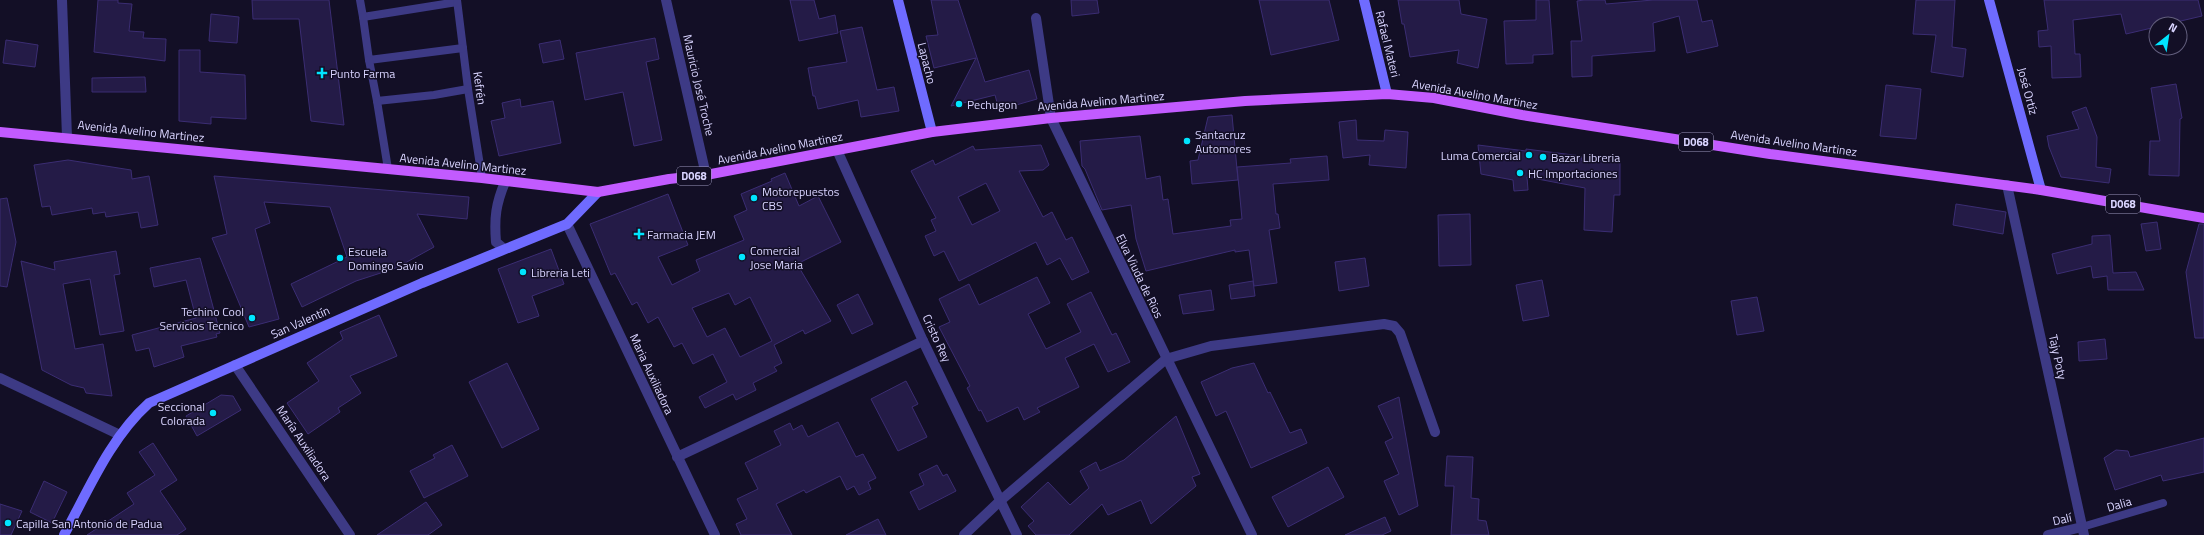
<svg xmlns="http://www.w3.org/2000/svg" width="2204" height="535" font-family="'Titillium Web',sans-serif">
<rect width="100%" height="100%" fill="#130f26"/>
<g fill="#241b47" stroke="#3b2d73" fill-rule="evenodd">
<path d="M98,0H118V3L132,4L129,31L144,32L143,38L166,39L165,61L94,52Z"/>
<path d="M252,0H329L344,125L311,121L299,19H253Z"/>
<path d="M790,0H814L819,19L835,15L838,33L799,41Z"/>
<path d="M931,0H958L985,82L1029,70L1037,99L999,110L995,95L951,106L976,58L934,68L926,36L938,35Z"/>
<path d="M1071,0H1097L1099,13L1072,16Z"/>
<path d="M1259,0H1329L1339,40L1271,55Z"/>
<path d="M1398,0H1459L1461,14L1487,19L1478,68L1457,63L1459,50L1410,57L1404,24H1402Z"/>
<path d="M1536,0H1549L1553,54L1533,55V63L1506,64L1504,21L1536,20Z"/>
<path d="M1584,0H1605L1606,4L1653,0H1697L1702,22L1712,20L1718,46L1687,53L1679,16L1653,23L1655,51L1592,56V76L1572,77L1571,41H1582L1577,1Z"/>
<path d="M1916,0H1955L1952,47L1966,49L1963,77L1931,72L1936,35L1913,34Z"/>
<path d="M2044,0H2198L2202,16L2168,24H2156V27L2126,34L2121,14L2073,20L2075,54H2080L2081,77L2052,78L2051,46L2039,47L2038,31L2048,30Z"/>
<path d="M211,14L239,17L237,43L209,41Z"/>
<path d="M862,27L877,90L894,87L899,111L861,117L858,100L818,109L815,96H813L808,68L847,62L840,31Z"/>
<path d="M655,38L659,59L646,62L662,140L634,146L623,92L585,100L576,53Z"/>
<path d="M6,40L38,45L35,67L3,63Z"/>
<path d="M560,40L564,59L543,63L539,44Z"/>
<path d="M179,50H200V72L245,75L246,119L211,117V124L179,121Z"/>
<path d="M145,77L146,92H92V78Z"/>
<path d="M2176,84L2182,118L2180,119L2179,176L2149,175L2150,141H2160L2151,88Z"/>
<path d="M1886,85L1921,89L1916,139L1880,136Z"/>
<path d="M520,99L521,107L553,101L561,143L499,156L491,121L505,118L502,103Z"/>
<path d="M2086,107L2097,137L2096,167L2111,169L2109,183L2061,177L2049,147L2047,136L2079,129L2072,112Z"/>
<path d="M1232,115L1238,180L1192,184L1190,161L1198,160L1208,117Z"/>
<path d="M1356,120L1357,140L1384,141L1385,130L1408,132L1406,168L1369,165L1370,155L1343,158L1339,122Z"/>
<path d="M1140,136L1146,179L1160,176L1163,200L1168,199L1173,234L1231,226L1230,220L1242,219L1237,167L1291,163L1290,159L1327,156L1329,180L1273,184L1276,214H1278L1280,228L1269,230L1277,283L1254,286L1249,250L1235,252V250L1146,271L1136,239L1131,205L1102,210L1085,169L1082,166L1080,141Z"/>
<path d="M1041,145L1049,165L1043,170L1019,171L1043,217L1052,212L1066,240L1072,237L1089,272L1072,280L1060,258L1047,265L1036,242L959,281L944,251L934,256L925,236L936,231L931,220L936,218L911,171L933,160L935,165L973,146L975,150ZM986,183L1000,211L972,225L958,197Z"/>
<path d="M1478,145L1526,151V149L1581,156L1582,161L1620,160V195H1614L1612,232L1584,230L1585,188L1527,177L1528,190L1514,191L1513,180L1481,174Z"/>
<path d="M68,160L131,170L132,179L149,176L158,225L141,228L138,212L106,217L105,212L93,214L92,208L52,215L50,206L42,207L34,165Z"/>
<path d="M785,173L799,206L818,196L841,242L797,264L831,321L805,334L803,330L774,345L782,363L774,367L777,371L753,383L756,390L736,400L733,394L705,408L699,397L727,382L713,354L693,364L682,343L674,347L658,317L648,323L637,302L632,305L615,273L611,275L590,224L668,194L688,245L658,257L672,285L700,271L696,260L744,240L734,216L747,210L741,194L772,181L771,179ZM729,293L735,305L750,297L772,341L740,357L725,328L707,337L692,308Z"/>
<path d="M214,176L469,197L467,219L417,214L434,247L396,268L356,281L302,307L291,284L347,257L330,207L264,202L270,223L255,229L279,319L249,327L212,238L227,234Z"/>
<path d="M7,198L16,242L7,287L0,286V199Z"/>
<path d="M1956,204L2006,212L2003,234L1953,225Z"/>
<path d="M1470,214L1471,265L1439,266L1438,215Z"/>
<path d="M2157,222L2161,249L2146,251L2141,224Z"/>
<path d="M2199,224H2204V338H2195L2186,272Z"/>
<path d="M2110,235L2113,273L2136,272L2144,290H2108L2107,276L2093,278L2091,266L2057,274L2052,254L2092,244V236Z"/>
<path d="M551,249L564,284L532,296L539,316L518,323L498,269Z"/>
<path d="M116,251L120,274L114,275L124,331L100,335L90,279L63,284L75,349L103,344L112,396L86,393L84,388L71,385L42,370L21,261L55,270L54,262Z"/>
<path d="M200,258L220,333L216,334L217,337L181,346L184,357L154,367L149,348L136,351L132,335L196,318L186,280L154,287L150,268Z"/>
<path d="M1365,258L1369,286L1339,291L1335,262Z"/>
<path d="M1037,277L1050,303L1028,314L1046,349L1081,332L1067,304L1091,292L1112,335L1116,333L1130,362L1108,372L1094,344L1065,358L1079,387L1037,408L1040,412L1024,420L1018,407L987,422L981,410L979,411L967,388L970,386L939,327L950,322L939,299L969,284L979,305Z"/>
<path d="M1542,280L1549,316L1523,321L1516,285Z"/>
<path d="M1253,281L1255,296L1231,299L1229,285Z"/>
<path d="M1211,290L1214,310L1183,314L1179,295Z"/>
<path d="M858,294L873,324L852,334L837,305Z"/>
<path d="M1757,297L1764,331L1737,335L1731,301Z"/>
<path d="M379,315L397,356L350,376L361,393L338,408L340,412L308,434L287,403L319,381L307,363L343,339L340,332Z"/>
<path d="M2105,339L2107,359L2079,361L2078,342Z"/>
<path d="M507,363L539,429L502,448L469,382Z"/>
<path d="M1254,363L1268,393L1270,392L1290,433L1301,429L1307,443L1251,468L1226,411L1216,416L1201,382L1232,368Z"/>
<path d="M906,381L918,404L912,407L927,437L898,451L871,399Z"/>
<path d="M221,395L233,396L241,410L197,436L186,416Z"/>
<path d="M1399,397L1418,506L1399,515L1384,481L1399,474L1385,442L1393,438L1378,406Z"/>
<path d="M1176,416L1200,474L1192,477L1196,486L1151,524L1141,500L1108,515L1102,504L1069,535H1036L1028,526L1034,521L1021,507L1048,482L1070,505L1089,488L1080,471L1096,462L1100,471L1124,460Z"/>
<path d="M838,422L856,457L863,454L876,478L868,482L871,489L859,495L854,486L847,490L840,476L806,493L804,490L776,504L792,535H741L736,524L747,519L737,499L758,489L745,463L781,445L774,431L790,423L793,430L802,425L808,437Z"/>
<path d="M2204,438V472L2163,481L2161,475L2115,490L2104,458L2116,450L2128,451L2130,457Z"/>
<path d="M153,443L177,480L160,491L186,529L177,535H87L134,504L127,493L155,475L139,452Z"/>
<path d="M452,445L468,476L424,498L410,471L435,458L433,455Z"/>
<path d="M1447,456L1473,457L1471,498L1479,499L1478,520L1486,521L1489,535H1451L1454,486H1445Z"/>
<path d="M937,465L943,476L947,474L956,491L919,510L910,492L924,485L919,474Z"/>
<path d="M1328,467L1344,497L1288,527L1272,497Z"/>
<path d="M44,481L67,492L52,523L30,512Z"/>
<path d="M426,502L442,525L428,535H377Z"/>
<path d="M0,504L22,511L11,535H0Z"/>
<path d="M1385,517L1391,531L1382,535H1345Z"/>
<path d="M878,519L886,535H846Z"/>
</g>
<g fill="none" stroke-linecap="round" stroke-linejoin="round">
<g stroke="#3d3a85" stroke-width="8">
<path d="M360,0L363,17L457,2"/>
<path d="M457,0L468,89L482,178"/>
<path d="M363,17L369,60L463,48"/>
<path d="M369,60L377,101L434,95L468,89"/>
<path d="M377,101L388,169"/>
<path d="M2082,527L2163,503"/>
</g>
<g stroke="#3d3a85" stroke-width="10">
<path d="M62,0L67,137"/>
<path d="M666,0L706,175"/>
<path d="M1036,18L1051,118L1252,535"/>
<path d="M837,150L923,341L1017,535"/>
<path d="M2007,185L2084,535"/>
<path d="M567,224L715,535"/>
<path d="M503,248L496,242C494,217 496,204 505,182"/>
<path d="M235,365L350,535"/>
<path d="M0,378L120,435"/>
<path d="M677,457L923,341"/>
<path d="M964,535L1000,501L1166,359L1211,346L1384,324L1394,326L1400,333L1435,432"/>
<path d="M2048,535L2082,527"/>
</g>
<g stroke="#6f6bff" stroke-width="10">
<path d="M898,0L932,132"/>
<path d="M1364,0L1387,94"/>
<path d="M1989,0L2041,190"/>
<path d="M64,535C89,489 110,438 149,403L422,283L567,224L598,192"/>
</g>
<path stroke="#c25bff" stroke-width="10" d="M0,132L482,178L598,192L669,179L706,175L932,132L1051,118L1245,101L1387,94L1434,98L1522,115L1770,154L2041,190L2204,218"/>
</g>
<g fill="#00e5ff" stroke="#130f26" stroke-width="1.5">
<path d="M320 67h4v4h4v4h-4v4h-4v-4h-4v-4h4z"/>
<circle cx="959" cy="104" r="4"/>
<circle cx="1187" cy="141" r="4"/>
<circle cx="1529" cy="155" r="4"/>
<circle cx="1543" cy="157" r="4"/>
<circle cx="1520" cy="173" r="4"/>
<circle cx="754" cy="198" r="4"/>
<path d="M637 228h4v4h4v4h-4v4h-4v-4h-4v-4h4z"/>
<circle cx="742" cy="257" r="4"/>
<circle cx="340" cy="258" r="4"/>
<circle cx="523" cy="272" r="4"/>
<circle cx="252" cy="318" r="4"/>
<circle cx="213" cy="413" r="4"/>
<circle cx="8" cy="523" r="4"/>
</g>
<g text-anchor="middle" dominant-baseline="central" stroke-width="3" stroke-linejoin="round" paint-order="stroke">
<g fill="#130f26" stroke="#9e99be" stroke-width="1">
<rect x="1679" y="133" width="34" height="18" rx="3"/>
<rect x="677" y="167" width="34" height="18" rx="3"/>
<rect x="2106" y="195" width="34" height="18" rx="3"/>
</g>
<g font-size="11" font-weight="bold" fill="#d9d4ff">
<text x="1696" y="142">D068</text>
<text x="694" y="176">D068</text>
<text x="2123" y="204">D068</text>
</g>
<g font-size="12" fill="#d9d4ff" stroke="#130f26">
<text transform="translate(1388 44) rotate(76)">Rafael Materi</text>
<text transform="translate(927 63) rotate(76)">Lapacho</text>
<text transform="translate(699 85) rotate(77)">Mauricio José Troche</text>
<text transform="translate(480 88) rotate(82)">Kefrén</text>
<text transform="translate(2028 91) rotate(75)">José Ortíz</text>
<text transform="translate(1475 94) rotate(10)">Avenida Avelino Martinez</text>
<text transform="translate(1101 101) rotate(-5)">Avenida Avelino Martinez</text>
<text transform="translate(141 131) rotate(6)">Avenida Avelino Martinez</text>
<text transform="translate(1794 143) rotate(8)">Avenida Avelino Martinez</text>
<text transform="translate(780 148) rotate(-11)">Avenida Avelino Martinez</text>
<text transform="translate(463 164) rotate(6)">Avenida Avelino Martinez</text>
<text transform="translate(1140 276) rotate(64)">Elva Viuda de Rios</text>
<text transform="translate(300 322) rotate(-24)">San Valentín</text>
<text transform="translate(937 338) rotate(65)">Cristo Rey</text>
<text transform="translate(2058 357) rotate(78)">Tajy Poty</text>
<text transform="translate(652 374) rotate(65)">Maria Auxiliadora</text>
<text transform="translate(304 443) rotate(56)">María Auxiliadora</text>
<text transform="translate(2119 504) rotate(-16)">Dalia</text>
<text transform="translate(2062 519) rotate(-13)">Dalí</text>
</g>
<g font-size="12" fill="#d9d4ff" stroke="#130f26" text-anchor="start">
<text x="330" y="73">Punto Farma</text>
<text x="967" y="104">Pechugon</text>
<text x="1195" y="134">Santacruz<tspan x="1195" dy="14">Automores</tspan></text>
<text x="1521" y="155" text-anchor="end">Luma Comercial</text>
<text x="1551" y="157">Bazar Libreria</text>
<text x="1528" y="173">HC Importaciones</text>
<text x="762" y="191">Motorepuestos<tspan x="762" dy="14">CBS</tspan></text>
<text x="647" y="234">Farmacia JEM</text>
<text x="750" y="250">Comercial<tspan x="750" dy="14">Jose Maria</tspan></text>
<text x="348" y="251">Escuela<tspan x="348" dy="14">Domingo Savio</tspan></text>
<text x="531" y="272">Libreria Leti</text>
<text x="244" y="311" text-anchor="end">Techino Cool<tspan x="244" dy="14">Servicios Tecnico</tspan></text>
<text x="205" y="406" text-anchor="end">Seccional<tspan x="205" dy="14">Colorada</tspan></text>
<text x="16" y="523">Capilla San Antonio de Padua</text>
</g>
</g>
<g transform="translate(2168 36) rotate(30)"><circle r="19" fill="#130f26" stroke="#625e7d"/>
<path d="M0-3L7 15L0 10L-7 15Z" fill="#00e5ff"/>
<text y="-6" font-size="11" font-weight="bold" text-anchor="middle" fill="#d9d4ff">N</text>
</g>
</svg>
